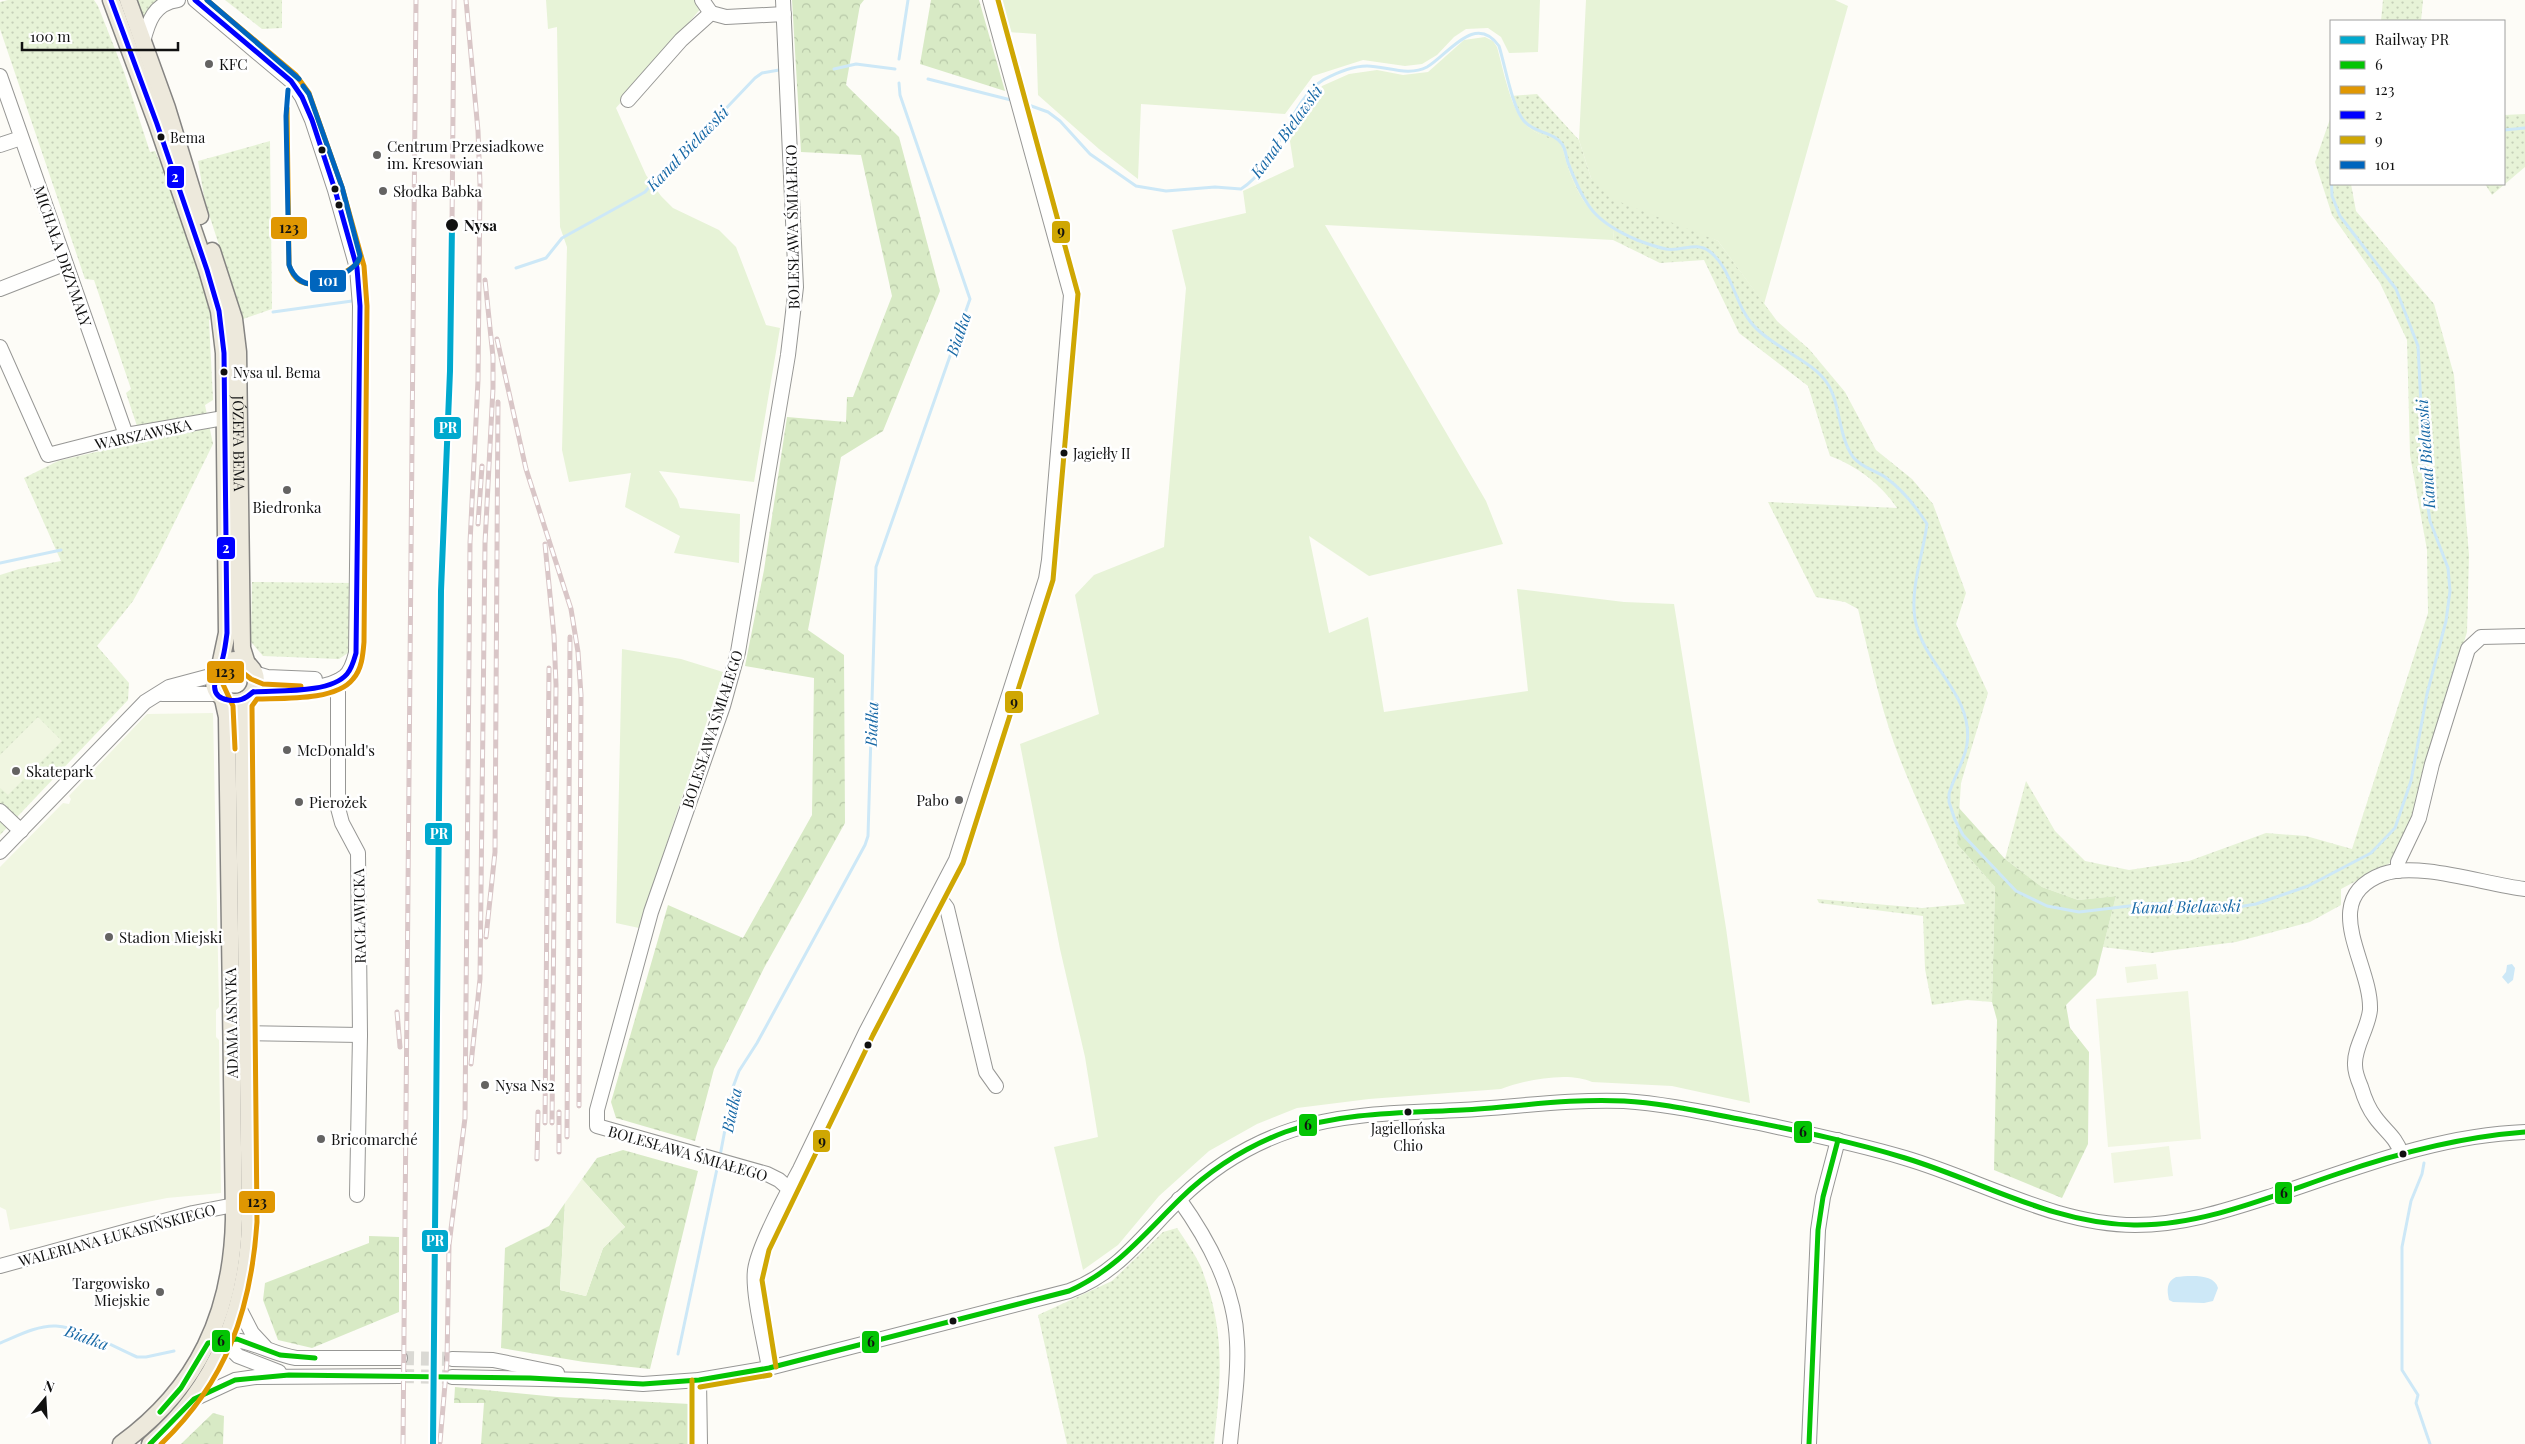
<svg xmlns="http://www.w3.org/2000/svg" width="2525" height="1444" font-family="'Playfair Display',serif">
<defs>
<pattern id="grass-dots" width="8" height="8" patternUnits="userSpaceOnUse" patternTransform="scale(1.25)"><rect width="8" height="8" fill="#e7f3d7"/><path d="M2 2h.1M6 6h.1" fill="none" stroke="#c5cfb8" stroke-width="1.8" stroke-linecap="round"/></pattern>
<pattern id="forest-crowns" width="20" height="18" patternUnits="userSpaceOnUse" patternTransform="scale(1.25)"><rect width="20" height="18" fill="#d8eac5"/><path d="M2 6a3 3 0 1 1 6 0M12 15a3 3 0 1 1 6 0" fill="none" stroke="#b8c8a8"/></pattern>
</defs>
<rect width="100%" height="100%" fill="#fdfcf7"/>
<g fill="url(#grass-dots)">
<path d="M8,0H94L98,6L124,72L150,152L155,151C179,204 199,261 213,318L209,320L213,400L205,405L213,444L158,556L133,601L97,646L129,683L128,700L0,835V575L19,569L61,561L24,478L58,461L142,441L126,393L131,389L94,280L85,279L0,29V2Z"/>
<path d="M132,0H161L148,10L141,25Z"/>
<path d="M225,0H282V28L262,29Z"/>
<path d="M2383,0H2423L2421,21H2381Z"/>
<path d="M1537,94L1579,140L1591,178L1718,241L1777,321L1809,349L1845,392L1876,450L1912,479L1933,504L1966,593L1956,624L1988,693L1961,783L1957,844L1995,887L1992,1002L1967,1000L1932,1005L1925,969L1923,916L1819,903L1817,899L1922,908L1965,904C1941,852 1915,800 1895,746C1879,701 1869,655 1858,609L1845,602L1816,597L1768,502L1897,508C1881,484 1857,466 1830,456L1808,386L1739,333L1704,260L1660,263L1613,240L1614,230C1582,209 1571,182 1562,146L1532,130L1522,121L1511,96Z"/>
<path d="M2525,114V167L2492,195L2485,184H2504V115Z"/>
<path d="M2330,119L2331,184H2351L2356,211L2434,304L2454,375L2469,555L2467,632L2425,771L2415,818L2390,863L2341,889V905L2310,922L2236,942L2151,953L2103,947L2116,896L2078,900L2042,887L2005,859L2026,781L2055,831L2085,861L2129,870L2189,861L2266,833L2306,836L2352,849L2428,613L2427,550L2410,455L2407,340L2380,283L2332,215L2315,162Z"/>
<path d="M270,141L272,309L243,319L205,202L198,161Z"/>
<path d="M252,582L353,583L351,651L339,659L263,656L251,642Z"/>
<path d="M1177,1228C1185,1240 1195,1254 1201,1267C1226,1332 1221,1377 1214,1444H1067L1038,1315L1112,1281L1163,1232Z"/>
</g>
<g fill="url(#forest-crowns)">
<path d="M792,0H864L860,5L846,85L899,137L940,291L883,431L841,457L808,630L844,655L845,823L764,968L714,1069L695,1141L616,1118L611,1102L668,905L743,938L812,815L814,678L745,666L764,570L787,417L846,422L847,397H853L892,296L861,155L801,152Z"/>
<path d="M931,0H979L1005,91L920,64Z"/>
<path d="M1959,808L2005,859L2042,887L2078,900L2116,896L2096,975L2066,1005L2070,1028L2089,1052L2088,1144L2062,1198L1994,1170L1997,1020L1992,1002L1995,887L1957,844Z"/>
<path d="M623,1150L698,1171L650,1369L584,1362L501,1348L505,1248L549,1226L565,1203L560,1290L586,1296L603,1248L625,1227L582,1179L597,1158Z"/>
<path d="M369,1236L399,1237V1312L312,1348L278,1340L263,1300L265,1283L369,1243Z"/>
<path d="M455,1387L557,1397L690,1404L693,1444H481L484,1403H454Z"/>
<path d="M213,1413L224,1416L223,1444H181Z"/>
</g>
<g fill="#e7f3d7">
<path d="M546,0H708L616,108L646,175L661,196L673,208L719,230L736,247L766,325L780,328L754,482L659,471L677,499L680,508L740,514L739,563L674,553L680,536L625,507L631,473L569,482L562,450L567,247L560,227L557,27L548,29Z"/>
<path d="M1000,0H1540L1538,52L1509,53L1501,37L1488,28L1466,29L1454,37L1437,55L1422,64L1405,66L1363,60L1313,76L1285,114L1141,104L1138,179L1099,149L1038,95L1036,34L1008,32Z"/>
<path d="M1586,0H1835L1848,6L1764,304L1718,241L1610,198L1591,178L1579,140Z"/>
<path d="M1485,37L1493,41L1497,47C1504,71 1511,115 1531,129C1541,136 1553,138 1562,146C1571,182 1582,209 1614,230L1613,240L1325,225L1486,501L1503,544L1369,576L1309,536L1329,633L1368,617L1384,712L1528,691L1517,589L1624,602L1674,604L1726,928L1750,1103L1672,1086L1592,1082C1569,1071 1524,1080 1501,1089L1369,1099L1297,1108L1257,1124L1209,1151L1159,1196L1118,1245L1083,1270L1054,1147L1098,1137L1085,1057L1060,949L1020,744L1099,714L1075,595L1094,575L1164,547L1186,288L1172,230L1246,213L1243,191L1294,167L1289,135L1322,86L1349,74L1377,70L1403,75L1428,72L1464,40Z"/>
<path d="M622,649L681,659L723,672L639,928L616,923Z"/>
</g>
<g fill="#f0f6e1">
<path d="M213,713L219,1007L216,1010V1037L219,1040L221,1193L167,1198L10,1230L6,1210L0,1207V867L63,803L69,804L71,799L69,796L147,714Z"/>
<path d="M38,717L62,741L8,795L0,788V755Z"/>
<path d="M2156,964L2158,979L2127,983L2125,967Z"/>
<path d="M2188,991L2201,1139L2108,1147L2096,999Z"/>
<path d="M2169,1146L2173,1176L2114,1183L2111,1153Z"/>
<path d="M582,1179L625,1227L603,1248L586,1296L560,1290L565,1203Z"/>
</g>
<g fill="#cde8f7">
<path d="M2512,964L2515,968L2513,980L2508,984L2502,977L2506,972L2507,965Z"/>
<path d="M2176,1277C2189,1276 2214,1273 2218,1288L2213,1301L2204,1303L2173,1302L2169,1300C2167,1290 2166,1282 2176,1277Z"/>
</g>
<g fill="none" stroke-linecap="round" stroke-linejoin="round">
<g stroke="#cde8f7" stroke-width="3">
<path d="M899,59L908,0"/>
<path d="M834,69L856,64L895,69"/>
<path d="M928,79L1015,101"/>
<path d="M1023,103L1048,112L1060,121L1090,154L1136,186L1166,191L1215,187L1241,189C1278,166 1289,101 1323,80C1336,73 1352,66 1367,66C1386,66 1408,77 1427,67C1448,55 1475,12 1499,46C1505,65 1512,107 1524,121C1534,133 1554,132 1562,144C1566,149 1566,159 1569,165C1585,207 1595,222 1637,240C1645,243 1656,247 1666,249C1681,252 1696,241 1709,251C1732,268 1734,304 1753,325C1772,347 1813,361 1827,383C1841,404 1838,436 1853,457C1862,468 1874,470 1885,477C1903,490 1915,505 1927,524C1923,555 1910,588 1915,619C1923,665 1974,694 1967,744C1966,757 1953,779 1949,794V802L1955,820L1963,835L2016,891L2047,906L2079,912L2146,904L2177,903L2232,908L2256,904L2308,886L2371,853L2395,828L2411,781L2427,694L2446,621L2450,591L2448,568L2430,521L2425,487L2418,346L2396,289L2340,216L2332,196L2331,165"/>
<path d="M2504,130L2525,128"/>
<path d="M516,268L546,258L562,238L645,192L666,167L694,142L755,78L762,73L779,70"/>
<path d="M273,312L352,301"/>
<path d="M0,563L61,550"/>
<path d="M720,1156L733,1087L739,1071L757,1043L865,845L868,836L876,567L970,299L900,95L899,83"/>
<path d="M2424,1163L2422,1174L2411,1201L2402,1247V1370L2418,1395L2416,1403L2430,1444"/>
<path d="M0,1343C17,1336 38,1325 56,1326C80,1327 114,1347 137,1357H146L174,1351"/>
<path d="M678,1354L718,1164"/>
</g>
<g stroke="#dad9d4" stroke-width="14" stroke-dasharray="14 7" stroke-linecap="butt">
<path d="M400,1358L452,1359"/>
<path d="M400,1376L452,1377"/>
</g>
<defs>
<g id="minor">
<path d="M195,0L291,81L302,97L312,120L335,190L357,268L360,306L356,653C354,661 351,672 344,677C326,692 277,689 253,692"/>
<path d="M702,0L711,13"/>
<path d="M783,0L796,287L788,355L738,652L723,706L651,912L597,1110V1126L767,1174L779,1180L788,1188"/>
<path d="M143,42C148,22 154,3 178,0"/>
<path d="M0,76L126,435"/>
<path d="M628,100L681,40L711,13L726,17L784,14"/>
<path d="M0,145L21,138"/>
<path d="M0,289L64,264"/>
<path d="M0,347L48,455L126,435L235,416"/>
<path d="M254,673L267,677L315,679"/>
<path d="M338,681V808L342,823L358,853L360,1035L357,1195"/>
<path d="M162,694H218"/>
<path d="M0,811L21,831"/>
<path d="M0,852L145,702L169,687L214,675"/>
<path d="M2398,871V862L2419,818L2432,764L2468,649L2481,637L2525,636"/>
<path d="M938,896L947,908L986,1072L996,1086"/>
<path d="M237,1033L360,1035"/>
<path d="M2401,1153C2396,1137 2385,1131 2375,1117C2368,1108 2364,1097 2361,1087C2358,1080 2355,1072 2355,1065C2354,1047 2368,1029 2370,1010C2372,964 2316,899 2383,874C2418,861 2487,885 2525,889"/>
<path d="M1179,1199C1209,1241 1235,1289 1237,1342C1239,1376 1233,1410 1230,1444"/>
<path d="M0,1266L193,1213L234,1205"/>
<path d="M238,1306L252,1333L265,1347"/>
<path d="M224,1334L231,1349L238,1356L279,1372"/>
<path d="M217,1341C245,1335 268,1353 296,1358H400"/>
<path d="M452,1359L493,1360L557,1373"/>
<path d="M769,1368C765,1343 752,1293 755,1270C758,1246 788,1191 800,1169L866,1032L956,860L1046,579L1049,560L1071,295L990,0"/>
<path d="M452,1377L587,1380L643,1384L699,1380L769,1368L1069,1291C1119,1273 1144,1233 1181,1198C1213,1167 1250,1144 1292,1130C1346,1112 1406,1113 1461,1110C1515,1107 1570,1099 1624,1101C1668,1104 1711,1114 1754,1122C1805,1133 1855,1143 1905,1158C1980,1180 2056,1225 2135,1225C2185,1225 2231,1209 2278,1194C2359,1167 2439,1135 2525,1132"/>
<path d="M699,1380L700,1444"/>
<path d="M194,1399L235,1380L256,1377L400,1376"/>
<path d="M1809,1444L1818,1230L1823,1197L1838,1140"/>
</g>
<g id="major">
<path d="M111,0L157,124L207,270L219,311L224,353L227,633L220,666"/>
<path d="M128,0L167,108L200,216"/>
<path id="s1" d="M212,251L234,319L238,352L242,648L247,664"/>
<circle cx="235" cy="681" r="21"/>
<path d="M121,1444C198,1388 232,1313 234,1219L227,717L223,699"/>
<path d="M150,1444C217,1387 247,1308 250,1222L243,717L246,699"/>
</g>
</defs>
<use href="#minor" stroke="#979795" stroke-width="16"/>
<use href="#major" stroke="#858482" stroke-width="19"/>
<use href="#minor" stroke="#fffffe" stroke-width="14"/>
<use href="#major" stroke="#ede9dc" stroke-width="16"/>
<defs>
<g id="rail">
<path d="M452,225L454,0"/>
<path d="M497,339L526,469L571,609L578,652L581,695L579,1106"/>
<path d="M478,524L482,466"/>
<path d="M545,544L554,636L556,685L552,1123"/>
<path d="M486,937L495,852L498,402"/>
<path d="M397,1012L400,1047"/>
<path d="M471,1064L480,979L485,543L493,388V357L485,280"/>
<path d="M545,1123L549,668"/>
<path d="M567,1137L570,637"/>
<path d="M559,1152V1112"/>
<path d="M537,1159L538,1112"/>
<path d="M440,1442L447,1361L449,1245L465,1118L470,543L478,380L480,184L478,131L466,0"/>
<path d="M403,1444L416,0"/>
</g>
</defs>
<use href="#rail" stroke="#d9c6c7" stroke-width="5"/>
<use href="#rail" stroke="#fff" stroke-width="3" stroke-dasharray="9" stroke-linecap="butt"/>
<defs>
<g id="bus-1">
<path d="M160,1412L181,1388L208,1343L237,1339L280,1355L315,1358"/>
<path d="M150,1444L194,1399L235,1380L289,1375L530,1378L643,1384L699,1380L769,1368L1069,1291C1116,1270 1145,1233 1181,1198C1211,1169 1246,1147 1285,1132C1342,1112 1403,1113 1462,1110C1516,1107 1570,1098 1624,1101C1663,1103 1701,1112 1739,1119C1794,1130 1851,1141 1905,1158C1981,1181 2053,1224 2134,1225C2203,1226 2272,1196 2337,1174C2398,1153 2460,1137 2525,1132"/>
<path d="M1809,1444L1818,1230L1823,1197L1838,1140"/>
</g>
<g id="bus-2">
<path d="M287,108L289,264C297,301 340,278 358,263"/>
<path d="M235,749L233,706L221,680C222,672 230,667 237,668L251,679L263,684L301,686"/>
<path d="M161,1444C226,1382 251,1311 257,1222L252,706L257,699C283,698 336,701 353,679C362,669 363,654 364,642L367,306L364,266L342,187L309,93L296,75L207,0"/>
</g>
<g id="bus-3">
<path d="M111,0L157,124L207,270L219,311L224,353L227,633C226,641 225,649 223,657C220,670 203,696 228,700C239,702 245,699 253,692"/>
<path d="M195,0L291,81L302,97L312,120L335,190L357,268L360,306L356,653C354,660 352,668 347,674C330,694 277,690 253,692"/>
</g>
<g id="bus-4">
<path d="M776,1367L762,1280L769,1250L873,1035L963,863L1053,580L1078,294L998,0"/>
<path d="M692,1380V1444"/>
<path d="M700,1387L770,1375"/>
</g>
<g id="bus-5">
<path d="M207,0L299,79"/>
<path d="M288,90L286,116L289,265C300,294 327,285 348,271C353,267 359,263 360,256L342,187L309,94L303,86"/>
</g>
</defs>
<use href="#bus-1" stroke="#fff" stroke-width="9"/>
<use href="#bus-2" stroke="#fff" stroke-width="9"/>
<use href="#bus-3" stroke="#fff" stroke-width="9"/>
<use href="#bus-4" stroke="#fff" stroke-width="9"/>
<use href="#bus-5" stroke="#fff" stroke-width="9"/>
<use href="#bus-1" stroke="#04c404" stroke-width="5"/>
<use href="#bus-2" stroke="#e09702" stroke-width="5"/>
<use href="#bus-3" stroke="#00f" stroke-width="5"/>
<use href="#bus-4" stroke="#cfa703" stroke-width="5"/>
<use href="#bus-5" stroke="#0065bd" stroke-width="5"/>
<defs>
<path id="rail-1" d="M433,1444L441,591L450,371L452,225"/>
</defs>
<use href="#rail-1" stroke="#fff" stroke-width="10"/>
<use href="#rail-1" stroke="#00a9ce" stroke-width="6"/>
</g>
<g fill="#646362" stroke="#fff" stroke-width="2">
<circle cx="209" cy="64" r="5"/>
<circle cx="377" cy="155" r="5"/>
<circle cx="383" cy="191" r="5"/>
<circle cx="287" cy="490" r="5"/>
<circle cx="287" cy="750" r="5"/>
<circle cx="16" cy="771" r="5"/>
<circle cx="959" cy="800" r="5"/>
<circle cx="299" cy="802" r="5"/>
<circle cx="109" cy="937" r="5"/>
<circle cx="485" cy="1085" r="5"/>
<circle cx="321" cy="1139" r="5"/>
<circle cx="160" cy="1292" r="5"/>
</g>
<g fill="#111" stroke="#fff" stroke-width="2">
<circle cx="161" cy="137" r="4.5"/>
<circle cx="322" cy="150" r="4.5"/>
<circle cx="335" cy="189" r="4.5"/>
<circle cx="339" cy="205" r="4.5"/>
<circle cx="452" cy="225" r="7"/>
<circle cx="224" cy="372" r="4.5"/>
<circle cx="1064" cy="453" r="4.5"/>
<circle cx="868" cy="1045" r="4.5"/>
<circle cx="1408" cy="1112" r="4.5"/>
<circle cx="2403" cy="1154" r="4.5"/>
<circle cx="953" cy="1321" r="4.5"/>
</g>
<g text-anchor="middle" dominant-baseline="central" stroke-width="5" stroke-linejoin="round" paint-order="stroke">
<g font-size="14" fill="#111" stroke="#fff" text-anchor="start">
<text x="170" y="137">Bema</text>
<text x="233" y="372">Nysa ul. Bema</text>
<text x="1073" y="453">Jagiełły II</text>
<text x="1408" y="1128" text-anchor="middle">Jagiellońska<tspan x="1408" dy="17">Chio</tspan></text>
</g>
<g font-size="15" fill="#111" stroke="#fff" text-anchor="start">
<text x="219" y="64">KFC</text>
<text x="387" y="146">Centrum Przesiadkowe<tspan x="387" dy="17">im. Kresowian</tspan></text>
<text x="393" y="191">Słodka Babka</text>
<text x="287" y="507" text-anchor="middle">Biedronka</text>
<text x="297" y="750">McDonald's</text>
<text x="26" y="771">Skatepark</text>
<text x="949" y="800" text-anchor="end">Pabo</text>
<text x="309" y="802">Pierożek</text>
<text x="119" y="937">Stadion Miejski</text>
<text x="495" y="1085">Nysa Ns2</text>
<text x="331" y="1139">Bricomarché</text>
<text x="150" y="1283" text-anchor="end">Targowisko<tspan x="150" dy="17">Miejskie</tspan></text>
</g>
<g font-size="15" font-weight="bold" fill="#111" stroke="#fff" text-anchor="start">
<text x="464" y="225">Nysa</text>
</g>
<g font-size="15" fill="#111" stroke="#fff">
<text transform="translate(792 227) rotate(-91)">BOLESŁAWA ŚMIAŁEGO</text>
<text transform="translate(63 256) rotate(71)">MICHAŁA DRZYMAŁY</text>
<text transform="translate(143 434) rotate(-12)">WARSZAWSKA</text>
<text stroke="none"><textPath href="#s1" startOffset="196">JÓZEFA BEMA</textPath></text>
<text transform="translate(712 729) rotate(-72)">BOLESŁAWA ŚMIAŁEGO</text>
<text transform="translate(359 916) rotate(-91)">RACŁAWICKA</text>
<text transform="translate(231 1023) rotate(-91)">ADAMA ASNYKA</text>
<text transform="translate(688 1153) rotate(16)">BOLESŁAWA ŚMIAŁEGO</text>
<text transform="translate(117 1235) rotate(-15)">WALERIANA ŁUKASIŃSKIEGO</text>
</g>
<g font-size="16" font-style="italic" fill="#1768a6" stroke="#fff">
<text transform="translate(1286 131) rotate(-54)">Kanał Bielawski</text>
<text transform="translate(687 148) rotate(-46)">Kanał Bielawski</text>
<text transform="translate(958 334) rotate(-71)">Białka</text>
<text transform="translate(2425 454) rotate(-94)">Kanał Bielawski</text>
<text transform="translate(871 724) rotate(-88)">Białka</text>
<text transform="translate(2186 906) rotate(-1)">Kanał Bielawski</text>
<text transform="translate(731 1110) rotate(-78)">Białka</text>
<text transform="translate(87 1337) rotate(20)">Białka</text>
</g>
</g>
<g stroke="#fff" stroke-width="2">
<rect x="166" y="165" width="19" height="24" rx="5" fill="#00f"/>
<rect x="270" y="216" width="38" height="24" rx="5" fill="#e09702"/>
<rect x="1051" y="220" width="20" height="24" rx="5" fill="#cfa703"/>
<rect x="309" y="269" width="38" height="24" rx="5" fill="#0065bd"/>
<rect x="433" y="416" width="29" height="24" rx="5" fill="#00a9ce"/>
<rect x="216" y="536" width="20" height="24" rx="5" fill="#00f"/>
<rect x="206" y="660" width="39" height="24" rx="5" fill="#e09702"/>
<rect x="1004" y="690" width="20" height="24" rx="5" fill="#cfa703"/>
<rect x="424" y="822" width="29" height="24" rx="5" fill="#00a9ce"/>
<rect x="1298" y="1113" width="20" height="24" rx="5" fill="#04c404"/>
<rect x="1793" y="1120" width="20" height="24" rx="5" fill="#04c404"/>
<rect x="812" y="1129" width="19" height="24" rx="5" fill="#cfa703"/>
<rect x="2274" y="1181" width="19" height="24" rx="5" fill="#04c404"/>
<rect x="238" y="1190" width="38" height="24" rx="5" fill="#e09702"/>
<rect x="421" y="1229" width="28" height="24" rx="5" fill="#00a9ce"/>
<rect x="211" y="1329" width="20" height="24" rx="5" fill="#04c404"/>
<rect x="861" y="1330" width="19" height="24" rx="5" fill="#04c404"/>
</g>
<g font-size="14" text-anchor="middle" font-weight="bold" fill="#fff">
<text x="175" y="182">2</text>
<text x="328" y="286">101</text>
<text x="448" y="433">PR</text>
<text x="226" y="553">2</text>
<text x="439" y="839">PR</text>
<text x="435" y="1246">PR</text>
</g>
<g font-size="14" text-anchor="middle" font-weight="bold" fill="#111">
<text x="289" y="233">123</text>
<text x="1061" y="236">9</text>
<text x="225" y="677">123</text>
<text x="1014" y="707">9</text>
<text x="1308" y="1130">6</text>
<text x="1803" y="1137">6</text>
<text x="822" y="1146">9</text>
<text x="2284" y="1198">6</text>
<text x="257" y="1207">123</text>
<text x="221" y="1346">6</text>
<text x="871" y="1347">6</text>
</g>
<rect x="2330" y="20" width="175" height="165" fill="#ffffff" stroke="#a0a0a0"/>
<rect x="2340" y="36" width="25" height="8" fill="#00a9ce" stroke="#a0a0a0"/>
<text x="2375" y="45" font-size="15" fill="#111111">Railway PR</text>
<rect x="2340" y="61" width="25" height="8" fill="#04c404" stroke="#a0a0a0"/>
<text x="2375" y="70" font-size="15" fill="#111111">6</text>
<rect x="2340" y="86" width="25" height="8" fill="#e09702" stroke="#a0a0a0"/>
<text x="2375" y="95" font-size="15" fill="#111111">123</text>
<rect x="2340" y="111" width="25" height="8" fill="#0000ff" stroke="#a0a0a0"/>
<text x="2375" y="120" font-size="15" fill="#111111">2</text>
<rect x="2340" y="136" width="25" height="8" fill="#cfa703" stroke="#a0a0a0"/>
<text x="2375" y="145" font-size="15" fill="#111111">9</text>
<rect x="2340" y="161" width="25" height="8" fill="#0065bd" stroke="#a0a0a0"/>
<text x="2375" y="170" font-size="15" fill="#111111">101</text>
<g transform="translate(45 1399) rotate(18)" stroke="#ffffff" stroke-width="4" paint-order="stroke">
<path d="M0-4L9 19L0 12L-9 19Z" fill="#111111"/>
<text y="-8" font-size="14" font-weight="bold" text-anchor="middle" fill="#111111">N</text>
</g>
<path d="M22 42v8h156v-8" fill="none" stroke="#111111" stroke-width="2.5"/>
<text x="30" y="42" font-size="15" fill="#111111" stroke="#ffffff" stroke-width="4" paint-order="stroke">100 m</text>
</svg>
